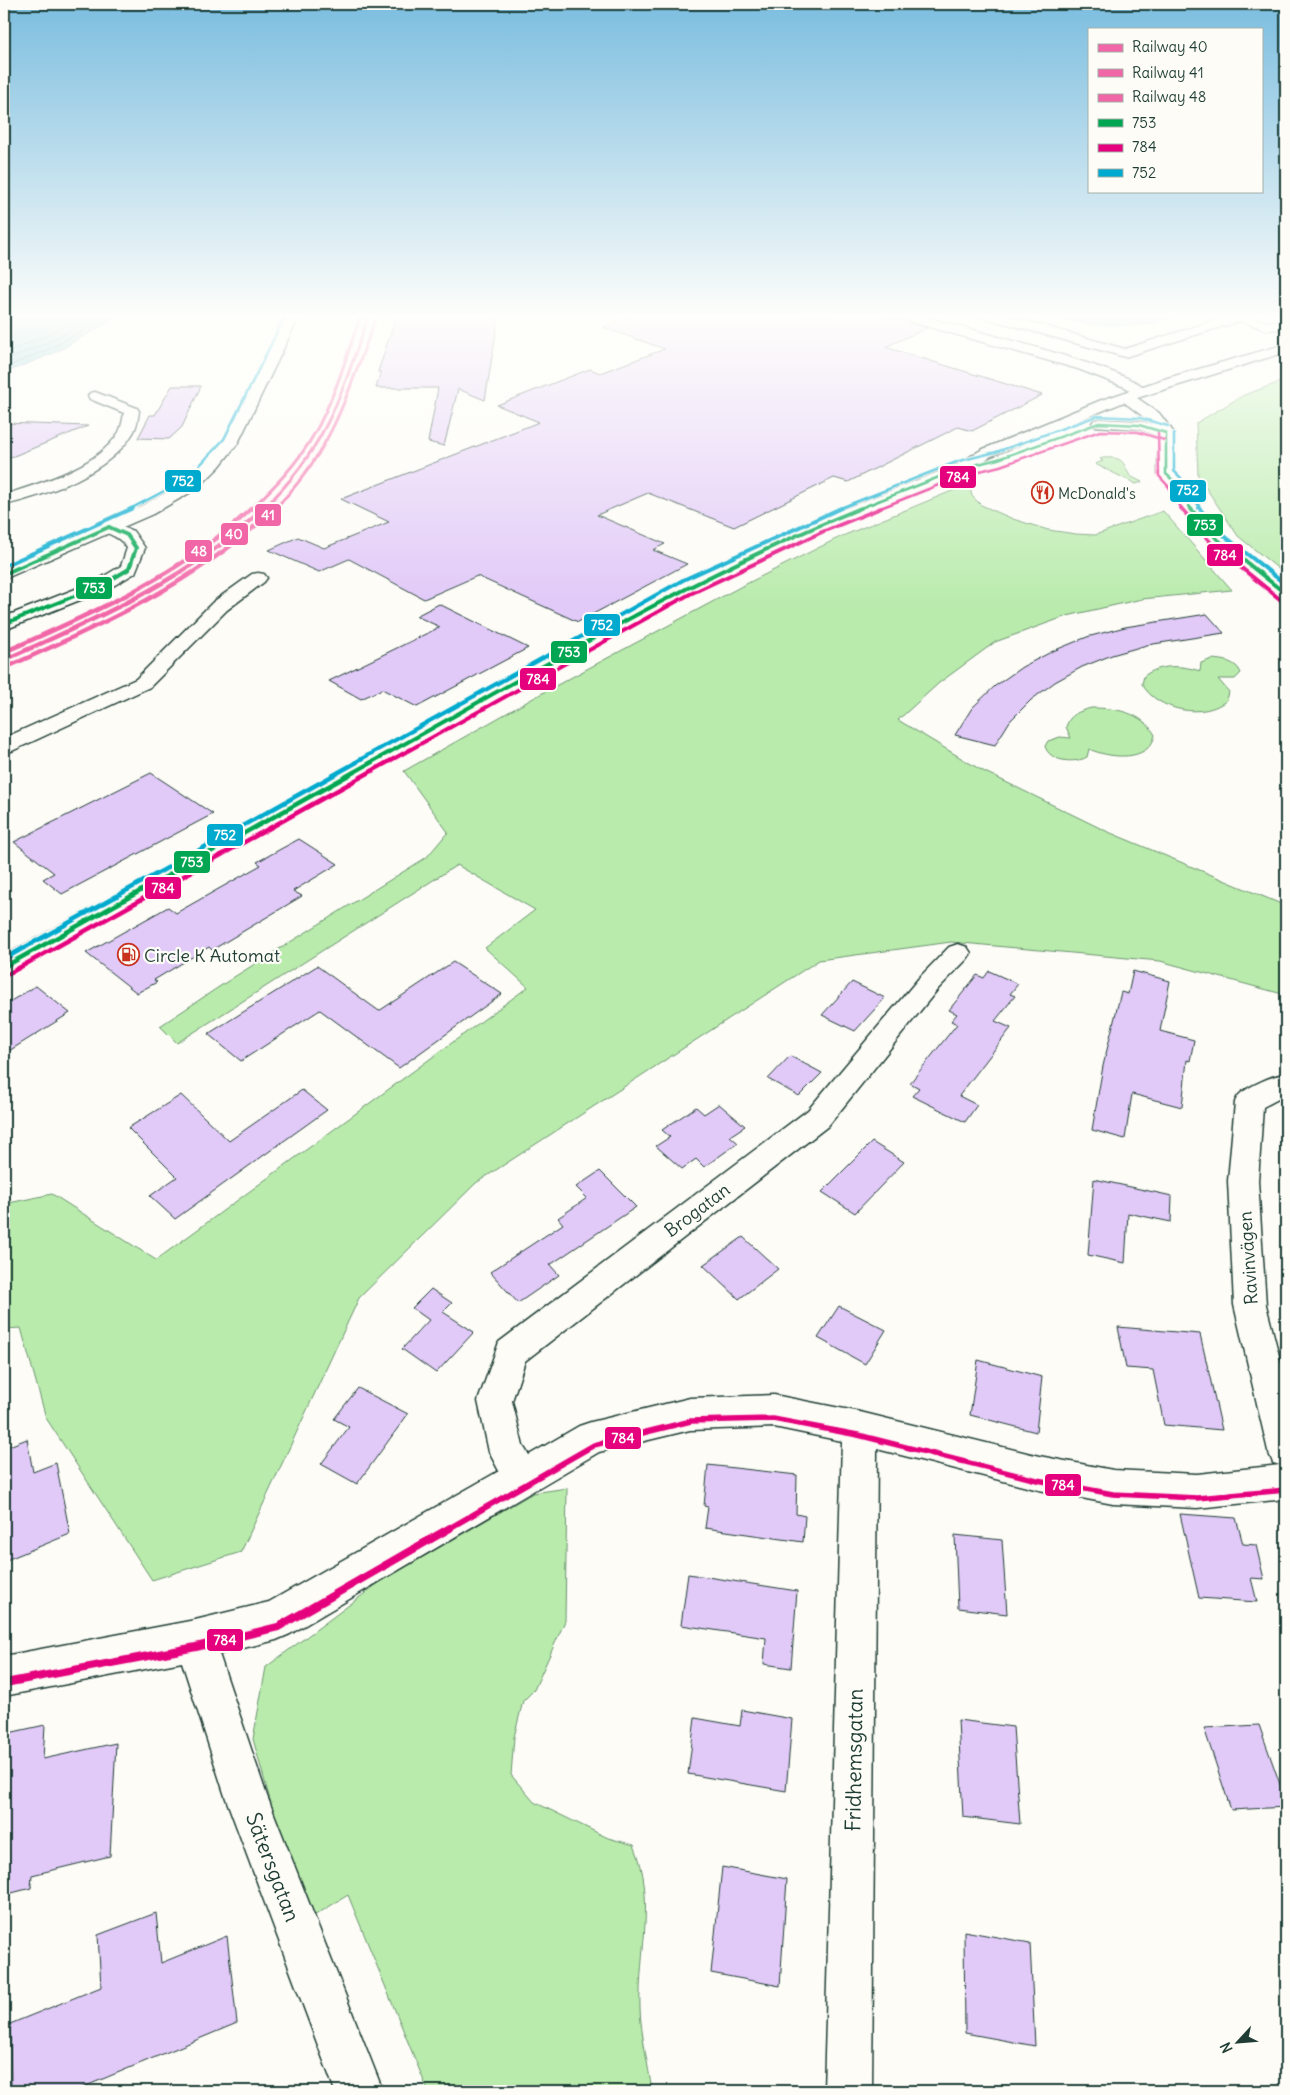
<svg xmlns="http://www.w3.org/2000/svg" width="1290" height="2095" font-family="Delius,sans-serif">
<rect width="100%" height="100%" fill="#fdfcf7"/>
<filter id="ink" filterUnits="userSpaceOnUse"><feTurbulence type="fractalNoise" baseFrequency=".02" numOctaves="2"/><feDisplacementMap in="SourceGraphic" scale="10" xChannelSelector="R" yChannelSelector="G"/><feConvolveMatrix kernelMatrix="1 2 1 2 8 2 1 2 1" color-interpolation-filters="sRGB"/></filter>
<g filter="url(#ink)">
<g fill="#b9ebac" stroke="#6c9470">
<path d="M1286,380V575L1238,536L1198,476L1196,423L1244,395Z"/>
<path d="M1103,458C1124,457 1122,461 1130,476L1142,482L1136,484L1095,464L1103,461L1100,459Z"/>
<path d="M969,484L972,496L981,505L1013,519L1048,530L1076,534L1095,535L1163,511L1232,590L1142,599L1067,616L995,642L939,683L898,720L981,770L1106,831L1286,906V995L1160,961L951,942L819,960L476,1183L359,1298L241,1552L152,1580L46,1418L21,1328L4,1329V1204L52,1194L156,1260L528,987L485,948L535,910L457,865L177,1043L160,1026L234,977L427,857L448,832L404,771L546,691L742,586L840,537Z"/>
<path d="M1212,659C1223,660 1236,661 1241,673L1235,679H1218L1229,692L1227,700C1204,720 1157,711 1142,684L1144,676C1160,664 1181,665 1200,671L1201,663Z"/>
<path d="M1091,708C1116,708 1142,712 1155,735C1149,763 1109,758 1089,749L1087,757C1075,764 1049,762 1045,746L1048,741L1060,737L1071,738L1066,727C1070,714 1078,712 1091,708Z"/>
<path d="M567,1488L565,1621L534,1690L523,1701L514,1737L511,1775L534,1802L608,1838L634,1845C657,1900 638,1952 640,2008C641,2035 648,2064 652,2091H428L348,1895L304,1922L253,1739L266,1667L380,1582L533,1493Z"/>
</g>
<g fill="#79cad2" stroke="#559293">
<path d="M9,314H123L54,353L4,373V317Z"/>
<path d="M1033,314H1188L1146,325H1094Z"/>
</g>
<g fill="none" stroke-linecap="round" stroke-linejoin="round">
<g stroke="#437573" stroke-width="1">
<path d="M1062,314C1099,321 1132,323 1169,314"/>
<path d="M4,353L46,336L84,314"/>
<path d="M4,361L49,342L100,314"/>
<path d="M4,368L52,348L112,314"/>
</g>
</g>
<g fill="#e1c9f8" stroke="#1f3d34">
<path d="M397,314H499L485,400L458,389L444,446L428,442L438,388H376L381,372H378Z"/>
<path d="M637,314H880L927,328L885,347L1042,395L972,431L958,427L848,482L834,478L734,527L648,493L597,515L665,544L653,550L687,564L578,622L477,576L424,599L349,559L319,572L269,550L298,537L324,548L389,522L341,499L539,422L497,405L590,369L600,373L665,349L602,327Z"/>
<path d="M172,386H201L182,427L169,439L138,438L150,415H155Z"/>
<path d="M4,423L88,426L4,460Z"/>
<path d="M439,604L528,648L417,707L382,689L361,699L329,681L440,627L416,616Z"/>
<path d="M1207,614L1224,633L1147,645L1112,655L1082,667L1055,682L1031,700L1010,721L995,745L955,735L972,708L995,686L1022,667L1053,651L1087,637L1125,627Z"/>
<path d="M151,773L213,814L62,894L43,879L54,873L14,842Z"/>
<path d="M299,839L338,864L293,891L302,896L212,950L209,947L154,980L157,982L137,993L86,953L168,907L176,913L261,865L257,862Z"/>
<path d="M453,962L502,994L399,1068L320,1010L241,1061L208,1034L317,966L379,1011Z"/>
<path d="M989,971L1018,984L1010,994L1015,996L995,1021L1011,1028L959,1096L977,1105L965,1122L912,1096L919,1088L910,1083L957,1024L951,1021L957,1014L949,1010L977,975L984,978Z"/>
<path d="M1133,971L1170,981L1160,1031L1194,1040L1190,1061L1187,1060L1182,1107L1132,1094L1125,1139L1092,1130L1103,1066L1121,992L1128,994Z"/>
<path d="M852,982L885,998L855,1031L822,1015Z"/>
<path d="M36,986L70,1013L4,1054V1005Z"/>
<path d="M790,1056L822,1073L799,1096L768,1079Z"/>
<path d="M302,1090L327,1110L175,1219L150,1196L177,1177L128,1128L181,1095L229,1141Z"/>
<path d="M719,1104L745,1126L730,1136L738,1143L704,1167L696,1159L682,1169L656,1146L670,1137L662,1130L696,1107L704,1114Z"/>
<path d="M872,1142L904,1162L855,1213L822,1192Z"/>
<path d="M600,1171L636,1207L550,1265L559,1275L518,1303L490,1272L563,1224L558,1218L587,1198L576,1187Z"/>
<path d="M1094,1179L1172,1196L1171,1222L1128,1213L1125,1263L1088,1255Z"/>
<path d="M743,1237L778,1269L739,1299L703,1265Z"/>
<path d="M431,1289L452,1303L443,1312L474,1332L436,1373L402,1349L429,1320L412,1308Z"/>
<path d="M839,1306L886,1330L865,1364L818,1338Z"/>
<path d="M1118,1327L1200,1334L1222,1430L1164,1425L1153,1370L1126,1368Z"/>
<path d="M978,1360L1042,1377L1036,1432L970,1415Z"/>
<path d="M358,1388L408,1414L357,1484L321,1464L349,1427L334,1419Z"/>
<path d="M27,1439L33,1472L56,1463L70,1534L4,1561V1448Z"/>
<path d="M708,1465L797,1475L796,1514L805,1516L803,1542L705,1528L708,1507L704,1506Z"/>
<path d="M1180,1514L1236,1518L1243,1544L1256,1545L1264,1579L1251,1578L1257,1602L1199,1598Z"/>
<path d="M955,1535L1002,1540L1007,1614L958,1608Z"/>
<path d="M688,1574L797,1591L791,1668L764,1664L766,1638L681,1625Z"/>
<path d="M742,1710L792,1719L786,1791L688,1774L695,1718L740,1726Z"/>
<path d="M958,1720L1013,1727L1020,1824L963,1817Z"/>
<path d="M45,1725L43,1759L116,1743L110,1856L32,1875L31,1888L4,1895V1734Z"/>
<path d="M1259,1725L1286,1801V1807L1231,1810L1204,1728Z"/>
<path d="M722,1867L787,1879L780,1986L711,1973Z"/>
<path d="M156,1913L161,1963L227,1936L237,2023L74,2091H11L10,2024L101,1987L98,1935Z"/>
<path d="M964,1931L1030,1943L1035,2046L965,2033Z"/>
</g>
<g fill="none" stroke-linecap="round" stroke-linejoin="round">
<defs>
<g id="minor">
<path d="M893,314H914C951,325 1133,369 1148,391L1146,394H1136L1125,387L1078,369L894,317Z"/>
<path d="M981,314H1002L1125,349L1235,314H1255L1253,317L1268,322L1286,320V328L1267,330L1240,321L1125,357L982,317Z"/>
<path d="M95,392L137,408L139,411C138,418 137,427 133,433C110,472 46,496 4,505V495C41,483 98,467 119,432C122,426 123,419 124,413L90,399L88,396L90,393Z"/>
<path d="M109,522L133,531L145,548L135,573L108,589L4,630V617L96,581L121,566L127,548C118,534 107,536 100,527L103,523Z"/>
<path d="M258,573L264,574L267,578L264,582L227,610L150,687L12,751L4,752V738L136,679L213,602L252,574Z"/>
<path d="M958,944L967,947L971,953L967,959L937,990L828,1126L525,1361L512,1401L523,1446L529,1455L579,1426L591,1422L690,1398L774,1395L860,1412L1039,1456L1113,1470L1197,1474L1280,1465L1273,1463L1268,1451L1234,1305L1228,1181L1235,1102C1236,1100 1237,1097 1239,1095C1245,1088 1278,1072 1286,1075V1095L1263,1107L1258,1181L1266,1305L1286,1383V1499L1197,1508L1113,1504L1039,1490L877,1449L872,2091H824L842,1441L774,1427L690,1430L599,1452L290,1634L276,1640L219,1654L267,1796L383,2091H335L225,1796L182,1662L4,1696V1656L195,1620L269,1602L499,1471L489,1452L478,1401L499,1342L808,1110L919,978L949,947Z"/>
</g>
<g id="major">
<path d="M287,314H300L238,443L219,467L198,488L153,514L4,579V567L141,506L186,482L223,442Z"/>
<path d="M1286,344V352L1137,398L1159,413L1174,433V473L1183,482L1196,505L1223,535L1286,585V599L1280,598L1211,543L1183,511L1168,485L1158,474V436L1138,429L1094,426L1092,423L1094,420L1099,419L1139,421L1153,424L1124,402L991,456L968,471L825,529L693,591L13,973L4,976V956L681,583L813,521L956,465L981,450L1099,401L1164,379Z"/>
</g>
</defs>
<use href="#minor" stroke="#1f3d34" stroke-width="3"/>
<use href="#major" stroke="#1f3d34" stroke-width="3"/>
<use href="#minor" fill="#fdfcf7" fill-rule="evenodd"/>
<use href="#major" fill="#fdfcf7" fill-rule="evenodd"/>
<defs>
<g id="bus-1-far2">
<path d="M1166,433V474L1175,482L1191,509"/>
<path d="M858,509L962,468L998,459L1099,423L1139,425L1166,433"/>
</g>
<g id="bus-1-far1">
<path d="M1190,508L1217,539L1286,594"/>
<path d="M4,574L109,527"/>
<path d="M4,624L102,585L129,569L136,548L127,535L109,527"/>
<path d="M370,763C531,674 690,577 861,508"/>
</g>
<path id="bus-1" d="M4,967L372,762"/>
<g id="bus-2-far4">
<path d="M1158,433L1159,476L1169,487L1182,509"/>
<path d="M878,509L964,475L1000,466L1100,431L1138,432L1164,440"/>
</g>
<g id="bus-2-far3">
<path d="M1181,508L1212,544L1281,600"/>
<path d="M386,763L690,594L822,532L881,508"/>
</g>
<path id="bus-2-far2" d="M8,974L388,762"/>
<path id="bus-2-far1" d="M448,1529L594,1445L691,1421L773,1419L858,1435L1037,1480L1113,1494L1197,1498L1286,1490"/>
<path id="bus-2" d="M5,1683L196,1647L278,1627L450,1528"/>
<g id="bus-3-far2">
<path d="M1174,433V471L1181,478L1201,509"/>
<path d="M130,509L187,479L224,439L286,314"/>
<path d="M838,509L959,461L996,452L1097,416L1140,418L1168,426"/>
</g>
<g id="bus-3-far1">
<path d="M1199,508L1222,534L1286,585"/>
<path d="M4,566L133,508"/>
<path d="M354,763L683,580L841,508"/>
</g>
<path id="bus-3" d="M4,959L357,762"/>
</defs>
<use href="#bus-1-far2" stroke="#fdfcf7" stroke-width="4.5"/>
<use href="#bus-1-far1" stroke="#fdfcf7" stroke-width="6"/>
<use href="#bus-1" stroke="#fdfcf7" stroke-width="8"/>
<use href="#bus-2-far4" stroke="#fdfcf7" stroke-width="4.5"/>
<use href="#bus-2-far3" stroke="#fdfcf7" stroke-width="6"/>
<use href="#bus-2-far2" stroke="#fdfcf7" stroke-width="8"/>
<use href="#bus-2-far1" stroke="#fdfcf7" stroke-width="9"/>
<use href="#bus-2" stroke="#fdfcf7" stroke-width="11"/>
<use href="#bus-3-far2" stroke="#fdfcf7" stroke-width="4.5"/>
<use href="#bus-3-far1" stroke="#fdfcf7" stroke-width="6"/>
<use href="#bus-3" stroke="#fdfcf7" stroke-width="8"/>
<use href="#bus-1-far2" stroke="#00a651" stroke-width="2.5"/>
<use href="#bus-1-far1" stroke="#00a651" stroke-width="4"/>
<use href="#bus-1" stroke="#00a651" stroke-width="4.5"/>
<use href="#bus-2-far4" stroke="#e5007d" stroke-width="2.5"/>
<use href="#bus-2-far3" stroke="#e5007d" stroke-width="4"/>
<use href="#bus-2-far2" stroke="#e5007d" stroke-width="4.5"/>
<use href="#bus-2-far1" stroke="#e5007d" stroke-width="5.5"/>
<use href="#bus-2" stroke="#e5007d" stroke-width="8"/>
<use href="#bus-3-far2" stroke="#00a9ce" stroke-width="2.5"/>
<use href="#bus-3-far1" stroke="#00a9ce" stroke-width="4"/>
<use href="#bus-3" stroke="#00a9ce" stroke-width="4.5"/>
<defs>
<path id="rail-1-far1" d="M263,509C326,449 342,393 369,314"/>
<path id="rail-1" d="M4,660C96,619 191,578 264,508"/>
<path id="rail-2-far1" d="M274,509C332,453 349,390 376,317"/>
<path id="rail-2" d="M7,667C102,625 199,581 275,508"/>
<path id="rail-3-far1" d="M251,509C274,487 297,464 313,436C335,398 347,355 361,314"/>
<path id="rail-3" d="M4,652C91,614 183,574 252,508"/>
</defs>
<use href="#rail-1-far1" stroke="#fdfcf7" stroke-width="5"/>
<use href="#rail-1" stroke="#fdfcf7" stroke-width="7"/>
<use href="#rail-2-far1" stroke="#fdfcf7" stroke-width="5"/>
<use href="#rail-2" stroke="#fdfcf7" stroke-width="7"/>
<use href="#rail-3-far1" stroke="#fdfcf7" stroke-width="5"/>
<use href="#rail-3" stroke="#fdfcf7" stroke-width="7"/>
<use href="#rail-1-far1" stroke="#f166a7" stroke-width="3"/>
<use href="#rail-1" stroke="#f166a7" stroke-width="4.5"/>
<use href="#rail-2-far1" stroke="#f166a7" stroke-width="3"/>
<use href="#rail-2" stroke="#f166a7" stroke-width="4.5"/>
<use href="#rail-3-far1" stroke="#f166a7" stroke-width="3"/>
<use href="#rail-3" stroke="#f166a7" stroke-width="4.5"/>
</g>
</g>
<linearGradient id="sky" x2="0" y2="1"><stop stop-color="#7bbddf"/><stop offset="0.52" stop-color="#fefefb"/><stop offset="1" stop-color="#fefefb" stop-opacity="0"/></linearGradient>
<rect width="1290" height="608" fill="url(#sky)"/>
<defs>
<symbol id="restaurant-ring" viewBox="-11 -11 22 22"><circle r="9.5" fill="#fdfcf7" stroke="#c8321e" stroke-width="1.5"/><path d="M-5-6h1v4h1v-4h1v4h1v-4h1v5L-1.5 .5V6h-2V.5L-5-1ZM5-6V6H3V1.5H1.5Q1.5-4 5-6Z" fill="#c8321e"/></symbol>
<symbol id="fuel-ring" viewBox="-11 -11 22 22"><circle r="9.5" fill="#fdfcf7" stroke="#c8321e" stroke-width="1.5"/><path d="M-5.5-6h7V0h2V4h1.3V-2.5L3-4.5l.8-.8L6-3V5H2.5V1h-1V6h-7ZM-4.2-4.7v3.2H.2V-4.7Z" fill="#c8321e"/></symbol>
</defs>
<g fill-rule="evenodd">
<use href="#restaurant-ring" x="1030" y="480" width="25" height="25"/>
<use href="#fuel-ring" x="116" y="942" width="25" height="25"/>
</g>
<g text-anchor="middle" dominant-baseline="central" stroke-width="4.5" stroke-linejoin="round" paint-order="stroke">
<g font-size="15" fill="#1f3d34" stroke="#fdfcf7" text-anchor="start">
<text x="1058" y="493">McDonald's</text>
</g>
<g font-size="18" fill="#1f3d34" stroke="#fdfcf7" text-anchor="start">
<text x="144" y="955">Circle K Automat</text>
</g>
<g font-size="18" fill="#1f3d34" stroke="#fdfcf7">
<text transform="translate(697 1210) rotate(-37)">Brogatan</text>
<text transform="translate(1248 1258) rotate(-94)">Ravinvägen</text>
</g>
<g font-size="21" fill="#1f3d34" stroke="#fdfcf7">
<text transform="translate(854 1760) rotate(-89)">Fridhemsgatan</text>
<text transform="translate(273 1867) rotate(69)">Sätersgatan</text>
</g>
</g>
<g stroke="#fdfcf7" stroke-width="2">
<rect x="939" y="465" width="38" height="24" rx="5" fill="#e5007d"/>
<rect x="164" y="469" width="38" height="24" rx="5" fill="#00a9ce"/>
<rect x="1169" y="479" width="38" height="24" rx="5" fill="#00a9ce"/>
<rect x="254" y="503" width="28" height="24" rx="5" fill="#f166a7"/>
<rect x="1186" y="513" width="38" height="24" rx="5" fill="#00a651"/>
<rect x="220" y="522" width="29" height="24" rx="5" fill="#f166a7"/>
<rect x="184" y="539" width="29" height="24" rx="5" fill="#f166a7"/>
<rect x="1206" y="543" width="38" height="24" rx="5" fill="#e5007d"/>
<rect x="75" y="576" width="38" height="24" rx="5" fill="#00a651"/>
<rect x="583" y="613" width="38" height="24" rx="5" fill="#00a9ce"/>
<rect x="550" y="640" width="38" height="24" rx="5" fill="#00a651"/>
<rect x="519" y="667" width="38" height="24" rx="5" fill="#e5007d"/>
<rect x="206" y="823" width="38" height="24" rx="5" fill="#00a9ce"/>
<rect x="173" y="850" width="38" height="24" rx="5" fill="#00a651"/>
<rect x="144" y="876" width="38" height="24" rx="5" fill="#e5007d"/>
<rect x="604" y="1426" width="38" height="24" rx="5" fill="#e5007d"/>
<rect x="1044" y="1473" width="38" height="24" rx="5" fill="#e5007d"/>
<rect x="206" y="1628" width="38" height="24" rx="5" fill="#e5007d"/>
</g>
<g font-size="14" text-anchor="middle" font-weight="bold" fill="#fff">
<text x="958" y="482">784</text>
<text x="183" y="486">752</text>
<text x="1188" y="495">752</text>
<text x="268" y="520">41</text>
<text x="1205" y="530">753</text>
<text x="234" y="539">40</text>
<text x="199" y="556">48</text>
<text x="1225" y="560">784</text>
<text x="94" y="593">753</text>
<text x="602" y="630">752</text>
<text x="569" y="657">753</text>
<text x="538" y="684">784</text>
<text x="225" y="840">752</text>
<text x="192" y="867">753</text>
<text x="163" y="893">784</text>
<text x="623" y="1443">784</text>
<text x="1063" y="1490">784</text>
<text x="225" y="1645">784</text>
</g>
<rect width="1290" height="2095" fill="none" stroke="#fdfcf7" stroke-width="20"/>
<rect x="10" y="10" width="1270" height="2075" fill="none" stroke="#1f3d34" stroke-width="2" filter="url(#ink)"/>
<rect x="1088" y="28" width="175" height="165" fill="#fdfcf7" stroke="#a4b0a9"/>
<rect x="1098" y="44" width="25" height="8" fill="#f166a7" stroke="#a4b0a9"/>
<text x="1132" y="52" font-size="15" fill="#1f3d34">Railway 40</text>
<rect x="1098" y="69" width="25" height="8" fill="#f166a7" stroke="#a4b0a9"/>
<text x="1132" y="78" font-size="15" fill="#1f3d34">Railway 41</text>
<rect x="1098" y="94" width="25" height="8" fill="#f166a7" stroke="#a4b0a9"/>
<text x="1132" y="102" font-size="15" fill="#1f3d34">Railway 48</text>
<rect x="1098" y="119" width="25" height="8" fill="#00a651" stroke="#a4b0a9"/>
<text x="1132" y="128" font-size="15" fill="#1f3d34">753</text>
<rect x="1098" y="144" width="25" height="8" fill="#e5007d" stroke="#a4b0a9"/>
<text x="1132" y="152" font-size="15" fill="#1f3d34">784</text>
<rect x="1098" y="169" width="25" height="8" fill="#00a9ce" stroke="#a4b0a9"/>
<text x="1132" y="178" font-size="15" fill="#1f3d34">752</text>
<g transform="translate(1238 2042) rotate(244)" stroke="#fdfcf7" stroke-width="4" paint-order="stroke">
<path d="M0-4L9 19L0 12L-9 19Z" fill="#1f3d34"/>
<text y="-8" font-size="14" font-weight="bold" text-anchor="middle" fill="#1f3d34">N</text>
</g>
</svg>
